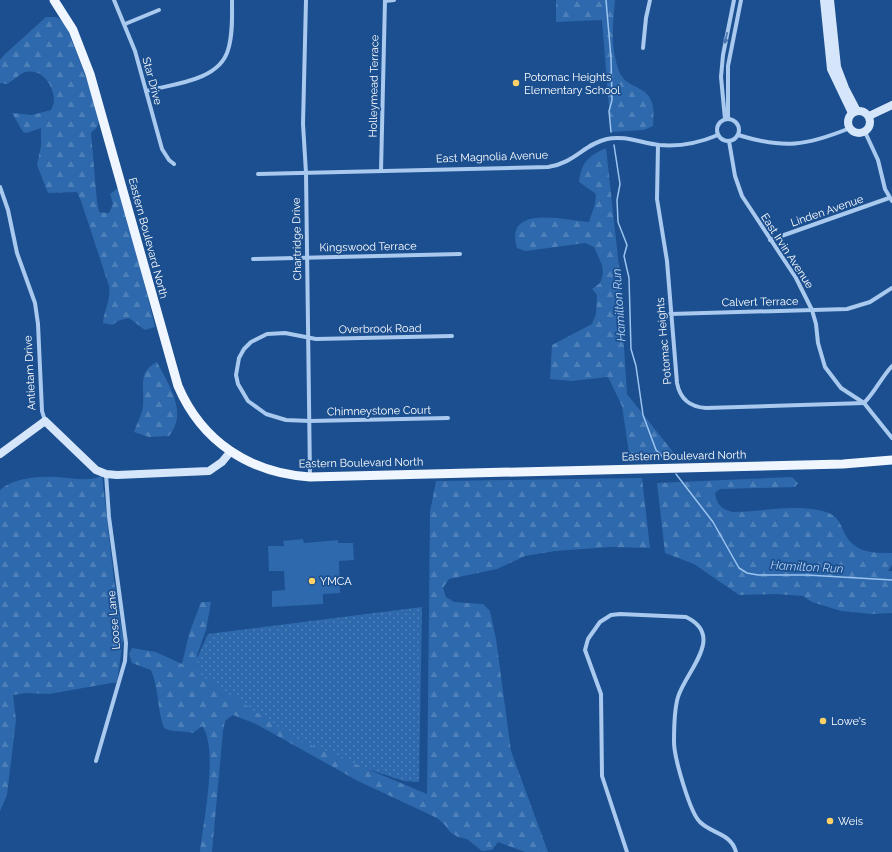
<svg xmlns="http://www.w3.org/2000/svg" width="892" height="852" font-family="Raleway,sans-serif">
<defs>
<pattern id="grass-dots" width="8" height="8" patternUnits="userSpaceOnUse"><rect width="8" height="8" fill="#2e69ad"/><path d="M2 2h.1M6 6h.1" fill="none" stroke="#4d80b9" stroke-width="1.8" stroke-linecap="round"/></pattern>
<pattern id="forest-firs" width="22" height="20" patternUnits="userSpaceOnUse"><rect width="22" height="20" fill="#2e69ad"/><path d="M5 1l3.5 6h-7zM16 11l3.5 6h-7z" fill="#4d80b9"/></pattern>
</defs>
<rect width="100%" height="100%" fill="#1b4f8f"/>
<path fill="url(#grass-dots)" d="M422,607L419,782L404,781L313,751L185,685L208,634Z"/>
<g fill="url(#forest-firs)">
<path d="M556,0H615C613,24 610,48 619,71C628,95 659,79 653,126L644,130L611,132L602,20L556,22Z"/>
<path d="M46,17H57L65,23L100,113L98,126L91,133L97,202L99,212L109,213L113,204L110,194L118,188L125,204L155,327L145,330L129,318L120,320L112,325L103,323C104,310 111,300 109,286L81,201L77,192L48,193L37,165L41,146V128L27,133L23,132L12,113L32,115L51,110C52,107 54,104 54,101C54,85 41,66 23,73C18,76 12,81 7,84L0,83V60L4,55Z"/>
<path d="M606,148L619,267L627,394L677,457L630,460L622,406L608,377L572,381L550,379L552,345L592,324L596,314L597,295L592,289L600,283L603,274L602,265L594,247L585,243L526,251L517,248C504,204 564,220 589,222L595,204L596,194L579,182C582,162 587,157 606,148Z"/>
<path d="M157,362C168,384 189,413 169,436L149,437L134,432C137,423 142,415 143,406C145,387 137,372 157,362Z"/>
<path d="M102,476L114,580L123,640L117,682L49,694L26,693L13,695L16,720L7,795L0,811V490C13,478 39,476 56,477C72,478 88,482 102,476Z"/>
<path d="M792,477L798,483L795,487L720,489L715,493C717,505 721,509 733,512C763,512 802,502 831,514C838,518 840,523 843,530C853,553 871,553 892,553V565L888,571H892V613L872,614L841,611L812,602L803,596L776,594L739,595L694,564L665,553L657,483Z"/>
<path d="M642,478L650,548L610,547L555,551L525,556L497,569L449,579L443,588L446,597L454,602L483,604L490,611L496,639L511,751L548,852H525L498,842L492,850L482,851L467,839L458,837L450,832L444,824L437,818L358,781L256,724L233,715L225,721L223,731L212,852H200C203,823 219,748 202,726L193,733C182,730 174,733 164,728C157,710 159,688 151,670L132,663L129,654L132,648L156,652L182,664L189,634L201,602H211L206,630L197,655L199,674L298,740L427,794L430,512L436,481Z"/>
</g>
<path fill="#2e69ad" d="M303,539L304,543L338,540V543H353L354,560L339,561L340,593L323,594V604L272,607V591L285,590L284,571H269L268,546H284L283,541Z"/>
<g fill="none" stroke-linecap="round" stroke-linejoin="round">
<g stroke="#9cc4f0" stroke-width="1.5">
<path d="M606,0L611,58L612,100L609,111L611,132"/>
<path d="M614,145L620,184L617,200L618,222L627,245L624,256L629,278L631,349L636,366L643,415L656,450L666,460"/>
<path d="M676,474L713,522L739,568L747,573L758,575H807L892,580"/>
</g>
<g stroke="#a9c9ee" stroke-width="4">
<path d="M114,0L135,51L162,149L169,160L174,164"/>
<path d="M306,0L303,124L306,173L310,477"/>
<path d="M385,1L394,0"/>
<path d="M125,24L159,10"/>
<path d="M643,48L646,18L650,0"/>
<path d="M146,91C173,84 219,81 228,50C233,34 232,16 232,0"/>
<path d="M728,118V66L741,0"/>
<circle cx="728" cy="130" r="11"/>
<path d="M725,119L721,77L723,55L734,0"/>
<path d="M865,132L878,160L885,189L892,201"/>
<path d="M738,135C784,149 806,146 850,128"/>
<path d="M729,141L735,176L742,196L796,278L812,310L816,324L818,343L825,367L841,388L864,403L892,438"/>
<path d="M658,145L657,199L667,261L677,383C680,399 690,407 706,408L864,403"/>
<path d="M381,171L385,0"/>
<path d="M258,174L548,167C575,163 584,144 607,139C624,135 642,143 659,145C680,147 699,143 718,135"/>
<path d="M0,187L8,210L17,253L35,303L38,324L42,411L45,421"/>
<path d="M770,240L889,198"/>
<path d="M253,259L460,254"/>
<path d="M670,314L847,309L870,302L892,288"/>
<path d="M864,403C875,392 881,378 892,366"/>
<path d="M448,418L310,421L286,420L266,414L248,401L238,384L236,375L239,358L244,349L251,342L267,334L285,333L316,339L452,336"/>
<path d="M96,761L125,661L126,643L109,517L106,474"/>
<path d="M627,852L602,776L601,694L585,650L588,639L600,622L611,615L620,614L686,617C726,636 686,671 678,697C674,710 674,729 674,742C674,757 690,813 700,822C712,834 731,833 736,852"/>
</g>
<g stroke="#d6e6fa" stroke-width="8">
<path d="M824,0L831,69L852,113"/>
<path d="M830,0L837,67L845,88L857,111"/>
<circle cx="859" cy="122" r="11"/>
<path d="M869,116L892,105"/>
<path d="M0,454L45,421L96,470L106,474L117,475L209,471L222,462L231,451"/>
</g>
<path stroke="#f0f6ff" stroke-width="9" d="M54,0L73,30L90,74L178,386C202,442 250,473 310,477L843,464L892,460"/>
</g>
<defs><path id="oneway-solid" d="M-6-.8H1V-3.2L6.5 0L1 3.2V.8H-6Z"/></defs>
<use fill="#4674ac" href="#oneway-solid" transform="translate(726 38) rotate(102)"/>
<g fill="#ffd166" stroke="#1b4f8f" stroke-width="1.5">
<circle cx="516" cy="83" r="4"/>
<circle cx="312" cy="581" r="4"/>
<circle cx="823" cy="721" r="4"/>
<circle cx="830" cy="821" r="4"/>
</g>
<g text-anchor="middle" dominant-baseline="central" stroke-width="3.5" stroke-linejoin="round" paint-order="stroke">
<g font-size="11" fill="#fff" stroke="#1b4f8f" text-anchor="start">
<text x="524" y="77">Potomac Heights<tspan x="524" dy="13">Elementary School</tspan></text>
<text x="320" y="581">YMCA</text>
<text x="831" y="721">Lowe's</text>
<text x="838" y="821">Weis</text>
</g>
<g font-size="11" fill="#fff" stroke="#1b4f8f">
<text transform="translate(152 81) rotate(75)">Star Drive</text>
<text transform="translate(374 86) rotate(-89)">Holleymead Terrace</text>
<text transform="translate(492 157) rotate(-2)">East Magnolia Avenue</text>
<text transform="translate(827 211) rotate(-19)">Linden Avenue</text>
<text transform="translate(148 238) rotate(75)">Eastern Boulevard North</text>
<text transform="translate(297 239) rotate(-91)">Chartridge Drive</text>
<text transform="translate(368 247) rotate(-1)">Kingswood Terrace</text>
<text transform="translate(787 251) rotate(57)">East Irvin Avenue</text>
<text transform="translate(760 302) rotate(-1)">Calvert Terrace</text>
<text transform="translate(380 329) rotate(-1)">Overbrook Road</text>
<text transform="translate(664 341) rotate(-95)">Potomac Heights</text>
<text transform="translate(30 373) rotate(-93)">Antietam Drive</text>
<text transform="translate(379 411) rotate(-1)">Chimneystone Court</text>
<text transform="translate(684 456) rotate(-1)">Eastern Boulevard North</text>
<text transform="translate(361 463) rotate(-1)">Eastern Boulevard North</text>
<text transform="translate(114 620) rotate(-95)">Loose Lane</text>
</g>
<g font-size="12" font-style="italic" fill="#b5d3f5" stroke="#1b4f8f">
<text transform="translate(619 305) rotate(-94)">Hamilton Run</text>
<text transform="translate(807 567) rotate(3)">Hamilton Run</text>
</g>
</g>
</svg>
